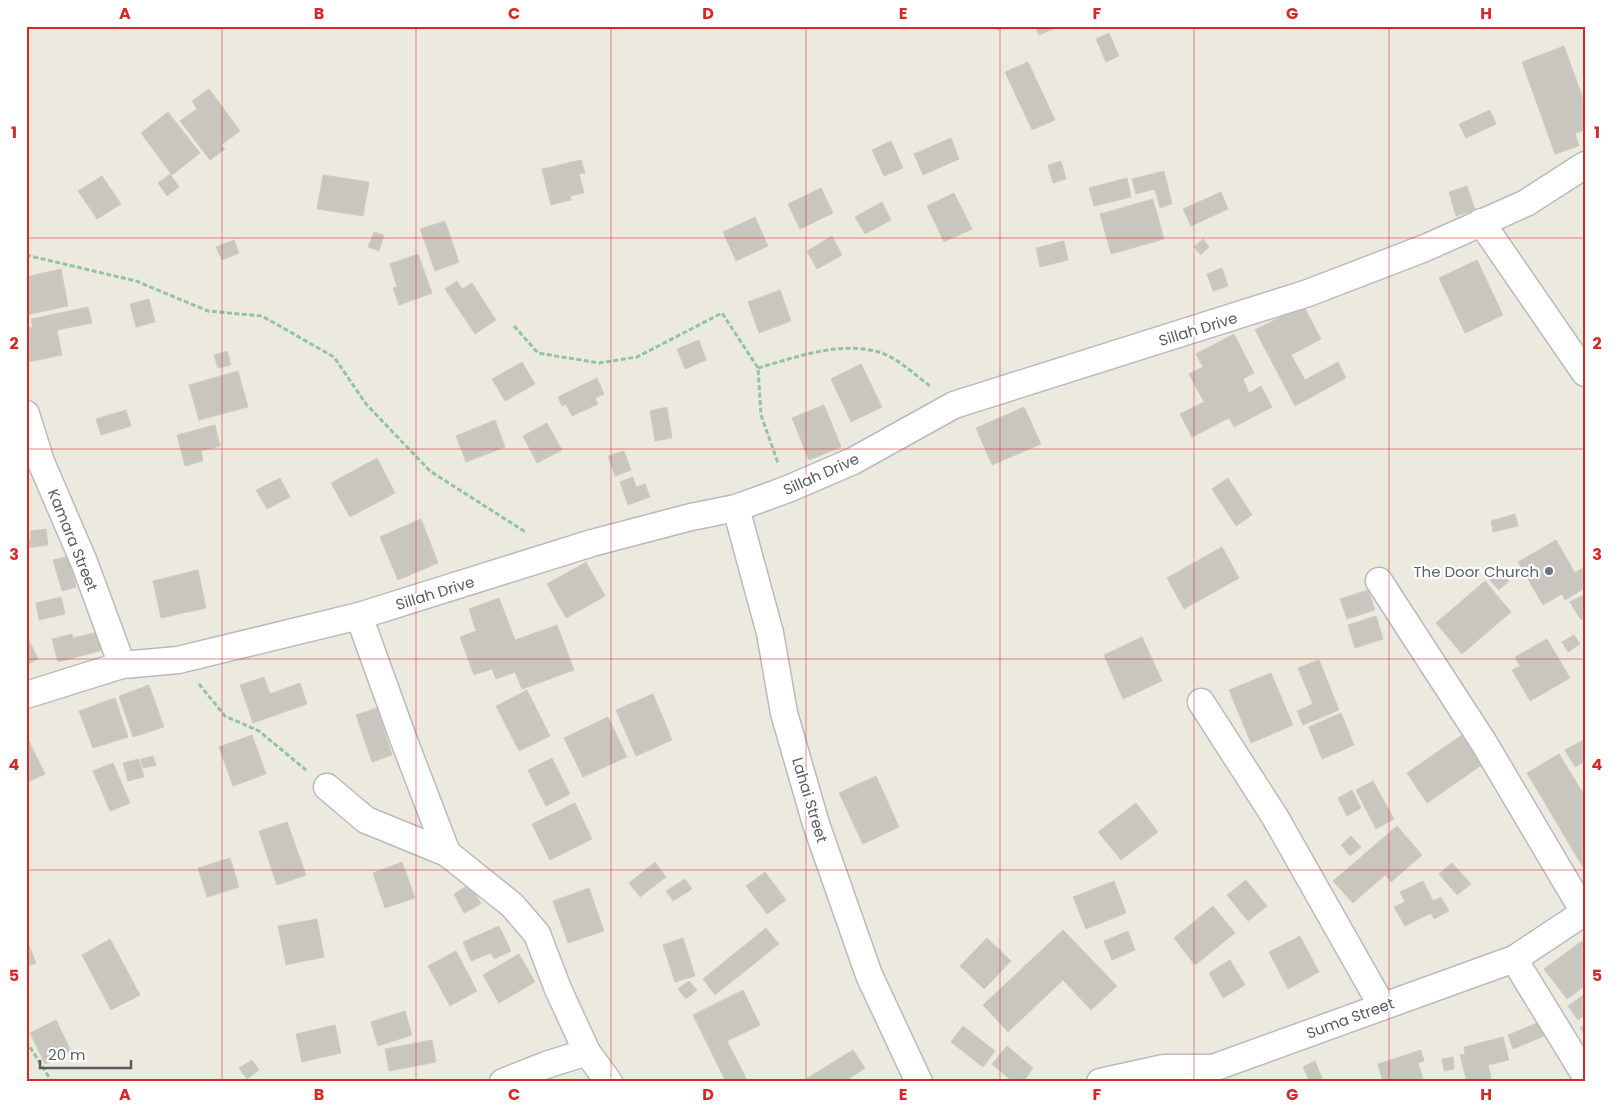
<svg xmlns="http://www.w3.org/2000/svg" width="1611" height="1108" font-family="Poppins,sans-serif">
<rect width="100%" height="100%" fill="#eceadf"/>
<g fill="#c9c6bf" stroke="#d1cbbe">
<path d="M995,26H1007L997,30Z"/>
<path d="M1035,26H1060L1039,35Z"/>
<path d="M1109,33L1119,56L1106,62L1096,39Z"/>
<path d="M1564,46L1585,104V130L1575,133L1579,146L1555,154L1522,62Z"/>
<path d="M1028,62L1055,120L1032,130L1005,72Z"/>
<path d="M209,89L240,131L221,145L225,149L210,160L180,121L197,109L192,101Z"/>
<path d="M1490,110L1496,124L1466,138L1459,124Z"/>
<path d="M168,112L200,153L172,175L141,133Z"/>
<path d="M951,138L959,159L923,175L914,154Z"/>
<path d="M891,141L903,168L884,176L872,150Z"/>
<path d="M581,160L585,173L579,174L584,193L570,196L571,200L551,205L542,169Z"/>
<path d="M1061,161L1066,179L1053,183L1048,165Z"/>
<path d="M1164,171L1172,204L1160,208L1155,189L1136,194L1132,179Z"/>
<path d="M170,174L179,187L167,196L158,183Z"/>
<path d="M323,175L369,182L363,216L317,209Z"/>
<path d="M102,176L121,204L97,219L78,191Z"/>
<path d="M1127,178L1131,197L1094,206L1089,188Z"/>
<path d="M1467,186L1475,210L1456,216L1449,192Z"/>
<path d="M821,188L833,213L800,229L788,204Z"/>
<path d="M1221,192L1228,209L1191,226L1183,209Z"/>
<path d="M954,193L972,229L944,242L927,206Z"/>
<path d="M1153,199L1164,239L1111,254L1100,214Z"/>
<path d="M882,202L891,220L865,234L855,217Z"/>
<path d="M755,217L768,246L736,261L723,232Z"/>
<path d="M445,221L459,262L435,271L420,229Z"/>
<path d="M374,232L384,235L379,251L368,247Z"/>
<path d="M832,236L842,255L817,269L807,251Z"/>
<path d="M1203,239L1209,247L1201,255L1194,247Z"/>
<path d="M234,240L239,253L222,260L216,247Z"/>
<path d="M1064,241L1068,260L1040,267L1036,248Z"/>
<path d="M418,254L432,293L399,305L393,288L397,287L390,264Z"/>
<path d="M1477,260L1503,315L1465,333L1439,278Z"/>
<path d="M1222,268L1228,286L1213,291L1207,274Z"/>
<path d="M61,269L68,306L26,315V277Z"/>
<path d="M457,281L462,289L472,283L496,320L475,334L445,289Z"/>
<path d="M780,290L791,321L759,333L748,302Z"/>
<path d="M149,299L155,322L136,327L130,304Z"/>
<path d="M1303,305L1321,339L1291,355L1305,380L1338,362L1346,378L1295,406L1255,330Z"/>
<path d="M88,307L92,323L57,330L62,355L28,362L26,351V328L33,327L31,319Z"/>
<path d="M1234,334L1254,373L1243,379L1249,393L1261,386L1272,407L1234,427L1229,418L1192,437L1180,414L1204,402L1189,374L1203,367L1196,354Z"/>
<path d="M699,340L706,360L685,369L677,349Z"/>
<path d="M227,351L231,365L218,368L214,355Z"/>
<path d="M522,362L535,384L505,401L492,379Z"/>
<path d="M861,364L882,407L851,422L831,379Z"/>
<path d="M238,371L248,407L199,420L189,385Z"/>
<path d="M597,378L604,394L595,398L598,404L572,416L566,404L562,406L558,397Z"/>
<path d="M824,405L841,447L809,460L792,418Z"/>
<path d="M667,407L672,438L655,441L650,411Z"/>
<path d="M1024,407L1041,444L992,465L976,428Z"/>
<path d="M126,410L131,426L101,435L96,419Z"/>
<path d="M495,420L505,447L466,462L456,436Z"/>
<path d="M547,423L562,450L537,463L523,436Z"/>
<path d="M215,425L220,446L201,451L203,461L185,466L177,435Z"/>
<path d="M624,451L631,470L615,476L608,456Z"/>
<path d="M377,458L395,493L350,517L331,483Z"/>
<path d="M633,477L636,487L645,484L650,497L628,505L620,482Z"/>
<path d="M280,478L290,497L267,509L256,490Z"/>
<path d="M1228,478L1252,515L1236,526L1212,489Z"/>
<path d="M1515,514L1518,526L1493,532L1491,521Z"/>
<path d="M421,519L438,563L398,580L380,537Z"/>
<path d="M46,529L48,545L26,548V540L31,539L30,531Z"/>
<path d="M1556,540L1575,573L1582,568L1585,573V588L1565,600L1562,594L1543,605L1518,562Z"/>
<path d="M1222,547L1239,578L1184,609L1167,578Z"/>
<path d="M69,556L76,587L62,591L53,560Z"/>
<path d="M586,562L605,596L566,618L547,584Z"/>
<path d="M198,570L206,608L161,618L153,581Z"/>
<path d="M1500,570L1509,581L1499,590L1489,579Z"/>
<path d="M1485,581L1511,612L1462,654L1436,623Z"/>
<path d="M1368,590L1375,610L1347,619L1340,599Z"/>
<path d="M1585,594V617L1581,620L1570,602Z"/>
<path d="M61,597L65,614L39,620L36,603Z"/>
<path d="M499,598L515,640L557,625L574,670L522,689L515,672L496,679L492,669L474,675L460,637L476,631L469,609Z"/>
<path d="M1376,616L1383,639L1355,648L1348,625Z"/>
<path d="M98,632L103,650L58,662L52,639L72,634L73,638Z"/>
<path d="M26,634L38,659L26,665Z"/>
<path d="M1574,635L1580,644L1568,652L1562,642Z"/>
<path d="M1142,637L1162,681L1123,699L1104,655Z"/>
<path d="M1547,639L1570,678L1530,701L1512,670L1520,666L1515,657Z"/>
<path d="M1319,660L1339,710L1303,725L1297,711L1313,704L1298,668Z"/>
<path d="M1271,673L1293,725L1251,743L1229,690Z"/>
<path d="M264,677L270,694L300,683L307,704L253,723L240,685Z"/>
<path d="M149,685L164,727L133,737L119,696Z"/>
<path d="M527,690L550,736L519,751L496,706Z"/>
<path d="M653,694L672,740L636,756L616,710Z"/>
<path d="M115,698L128,737L93,748L79,711Z"/>
<path d="M377,708L392,755L372,762L356,715Z"/>
<path d="M1341,713L1354,745L1322,759L1309,727Z"/>
<path d="M608,717L627,757L583,777L564,738Z"/>
<path d="M26,735L45,774L26,783Z"/>
<path d="M252,735L266,774L233,786L219,747Z"/>
<path d="M1462,735L1483,764L1427,803L1407,773Z"/>
<path d="M1585,739V761L1575,767L1565,750Z"/>
<path d="M1559,754L1583,793L1585,792V866L1583,867L1527,773Z"/>
<path d="M153,756L156,765L143,768L141,759Z"/>
<path d="M552,758L570,794L546,806L528,770Z"/>
<path d="M139,759L144,777L128,781L123,763Z"/>
<path d="M113,763L130,803L110,811L93,771Z"/>
<path d="M876,776L899,827L863,844L839,793Z"/>
<path d="M1373,781L1394,819L1376,829L1356,790Z"/>
<path d="M1352,790L1361,808L1347,816L1338,798Z"/>
<path d="M575,803L592,839L550,860L532,824Z"/>
<path d="M1136,803L1158,832L1121,860L1098,832Z"/>
<path d="M287,822L306,875L277,885L259,831Z"/>
<path d="M1397,826L1422,855L1391,882L1385,875L1353,903L1333,881Z"/>
<path d="M1351,836L1361,847L1350,856L1341,845Z"/>
<path d="M230,858L239,887L207,897L198,868Z"/>
<path d="M402,862L415,898L385,908L373,873Z"/>
<path d="M655,862L666,877L640,897L629,883Z"/>
<path d="M1452,863L1471,884L1457,895L1439,874Z"/>
<path d="M765,872L786,900L767,914L746,886Z"/>
<path d="M685,879L692,889L673,901L666,891Z"/>
<path d="M1246,880L1267,906L1248,921L1227,895Z"/>
<path d="M1114,881L1126,913L1086,929L1073,897Z"/>
<path d="M1423,881L1433,901L1441,897L1449,911L1434,919L1431,913L1405,926L1394,907L1405,902L1400,892Z"/>
<path d="M470,884L481,904L464,913L454,894Z"/>
<path d="M589,888L604,931L568,943L553,901Z"/>
<path d="M1213,906L1235,933L1195,965L1174,938Z"/>
<path d="M317,919L324,957L286,965L278,926Z"/>
<path d="M499,926L511,951L494,959L491,953L471,961L463,942Z"/>
<path d="M766,928L779,944L715,995L703,979Z"/>
<path d="M1063,930L1117,986L1091,1010L1063,980L1008,1032L983,1005Z"/>
<path d="M1128,931L1135,950L1112,960L1104,941Z"/>
<path d="M1300,936L1319,972L1288,989L1269,952Z"/>
<path d="M26,938L36,963L26,967Z"/>
<path d="M683,938L695,976L675,982L663,945Z"/>
<path d="M987,938L1011,961L984,989L960,966Z"/>
<path d="M110,939L140,995L111,1010L82,955Z"/>
<path d="M1582,941L1585,944V986L1567,999L1544,969Z"/>
<path d="M456,951L477,991L450,1006L428,966Z"/>
<path d="M519,954L535,982L499,1003L483,975Z"/>
<path d="M1230,960L1245,985L1223,998L1209,973Z"/>
<path d="M689,981L697,990L686,999L678,989Z"/>
<path d="M743,990L760,1025L727,1041L747,1080L743,1082H726L693,1015Z"/>
<path d="M1585,994V1015L1578,1020L1568,1006Z"/>
<path d="M405,1011L412,1035L378,1046L371,1022Z"/>
<path d="M56,1020L71,1051L45,1064L30,1033Z"/>
<path d="M1544,1020L1549,1034L1513,1049L1508,1035Z"/>
<path d="M1585,1024V1035L1580,1028Z"/>
<path d="M335,1025L341,1053L302,1062L296,1034Z"/>
<path d="M963,1026L995,1051L983,1067L951,1042Z"/>
<path d="M1503,1037L1509,1060L1488,1065L1491,1078L1478,1082H1467L1460,1055L1465,1054L1464,1047Z"/>
<path d="M432,1040L436,1062L389,1071L385,1049Z"/>
<path d="M1007,1046L1033,1068L1023,1082H1013L992,1064Z"/>
<path d="M853,1050L865,1068L844,1082H801Z"/>
<path d="M1421,1050L1424,1061L1418,1063L1424,1082H1383L1378,1064Z"/>
<path d="M1453,1057L1454,1069L1444,1071L1442,1059Z"/>
<path d="M252,1060L259,1070L247,1079L239,1068Z"/>
<path d="M1315,1061L1322,1078L1310,1082L1303,1067Z"/>
</g>
<g fill="none" stroke-linecap="round" stroke-linejoin="round">
<defs>
<g id="minor">
<path d="M1481,222L1585,373"/>
<path d="M26,414L41,462L84,562L122,665"/>
<path d="M736,508L770,633L784,713L816,824L869,975L919,1082"/>
<path d="M1379,581L1484,743L1584,912"/>
<path d="M359,616L403,738L447,853"/>
<path d="M26,695L122,665L178,660L359,616L592,543L691,517L736,508L788,489L853,461L954,405L1308,293L1425,248L1526,203L1585,165"/>
<path d="M1201,702L1275,817L1382,1006"/>
<path d="M327,787L366,820L447,853L512,905L537,934L558,989L587,1052"/>
<path d="M1514,959L1585,1075"/>
<path d="M503,1082L546,1065L587,1052L609,1082"/>
<path d="M1100,1082L1164,1068H1213L1514,959L1585,912"/>
</g>
</defs>
<use href="#minor" stroke="#b7babf" stroke-width="29"/>
<g stroke="#92c4a2" stroke-width="3" stroke-dasharray="5 2.5" stroke-linecap="butt">
<path d="M26,255L136,281L208,311L262,316L334,357L366,404L430,471L527,533"/>
<path d="M514,326L538,353L599,363L637,357L722,313L758,368L761,415L778,463"/>
<path d="M758,368C797,357 838,341 879,352C898,358 915,375 930,386"/>
<path d="M199,684L225,716L259,731L306,770"/>
<path d="M26,1041L52,1082"/>
</g>
<use href="#minor" stroke="#fff" stroke-width="26"/>
</g>
<path fill="none" stroke="#d62828" stroke-width="1" stroke-opacity="0.55" d="M222,26V1082M416,26V1082M611,26V1082M806,26V1082M1000,26V1082M1194,26V1082M1389,26V1082M26,238H1585M26,449H1585M26,659H1585M26,870H1585"/>
<circle fill="#6b7280" stroke="#fff" stroke-width="2" cx="1549" cy="571" r="5"/>
<g text-anchor="middle" dominant-baseline="central" stroke-width="4.5" stroke-linejoin="round" paint-order="stroke">
<g font-size="15" fill="#585c61" stroke="#fff">
<text transform="translate(1198 329) rotate(-17)">Sillah Drive</text>
<text transform="translate(821 474) rotate(-24)">Sillah Drive</text>
<text transform="translate(73 540) rotate(68)">Kamara Street</text>
<text transform="translate(435 593) rotate(-17)">Sillah Drive</text>
<text transform="translate(810 800) rotate(73)">Lahai Street</text>
<text transform="translate(1350 1018) rotate(-20)">Suma Street</text>
</g>
<g font-size="15" fill="#5b616d" stroke="#fff" text-anchor="end">
<text x="1539" y="571">The Door Church</text>
</g>
</g>
<rect width="1611" height="1108" fill="none" stroke="#ffffff" stroke-width="55"/>
<path d="M40 1060v8h91v-8" fill="none" stroke="#585c61" stroke-width="2.5"/>
<text x="48" y="1060" font-size="15" fill="#585c61" stroke="#ffffff" stroke-width="4" paint-order="stroke">20 m</text>
<rect x="28" y="28" width="1556" height="1052" fill="none" stroke="#d62828" stroke-width="2"/>
<g font-size="16" text-anchor="middle" font-weight="bold" fill="#d62828">
<text x="125" y="19">A</text>
<text x="319" y="19">B</text>
<text x="514" y="19">C</text>
<text x="708" y="19">D</text>
<text x="903" y="19">E</text>
<text x="1097" y="19">F</text>
<text x="1292" y="19">G</text>
<text x="1486" y="19">H</text>
<text x="14" y="138">1</text>
<text x="1597" y="138">1</text>
<text x="14" y="349">2</text>
<text x="1597" y="349">2</text>
<text x="14" y="560">3</text>
<text x="1597" y="560">3</text>
<text x="14" y="770">4</text>
<text x="1597" y="770">4</text>
<text x="14" y="981">5</text>
<text x="1597" y="981">5</text>
<text x="125" y="1100">A</text>
<text x="319" y="1100">B</text>
<text x="514" y="1100">C</text>
<text x="708" y="1100">D</text>
<text x="903" y="1100">E</text>
<text x="1097" y="1100">F</text>
<text x="1292" y="1100">G</text>
<text x="1486" y="1100">H</text>
</g>
</svg>
